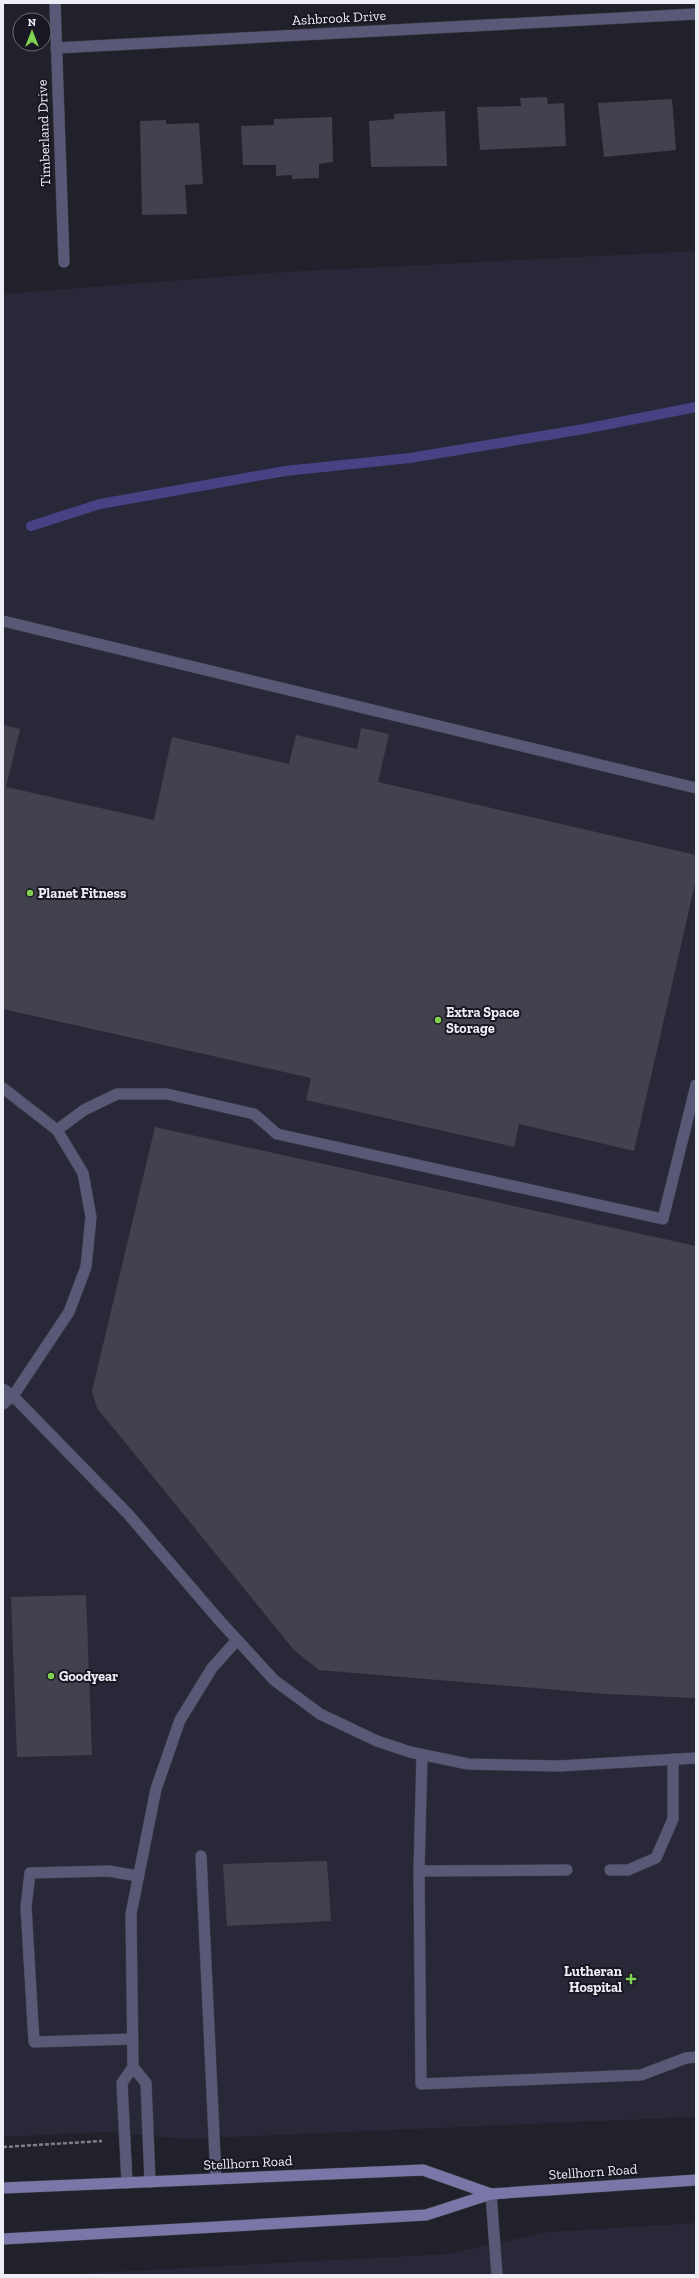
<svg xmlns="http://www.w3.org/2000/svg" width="699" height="2278" font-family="'Zilla Slab',serif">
<rect width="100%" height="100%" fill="#21212b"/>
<g fill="#282839">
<path d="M696,251V2117L186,2139L105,2132L3,2137V294L283,272Z"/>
<path d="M696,2223V2275H55L447,2254L548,2232Z"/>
</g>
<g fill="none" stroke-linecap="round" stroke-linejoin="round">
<path stroke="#484183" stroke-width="10" d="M31,526L100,504L285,471L410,458L584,429L696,407"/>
</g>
<g fill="#42424e">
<path d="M547,97L548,104L564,103L566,146L480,150L477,107L521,106L520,98Z"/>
<path d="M672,99L676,150L604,157L598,103Z"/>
<path d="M445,111L447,166L371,167L369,121L394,119V114Z"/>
<path d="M332,117L333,162L319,164V178L292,179V175L276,176V165H243L241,126L274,125V119Z"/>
<path d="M166,120V124L199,123L203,184L185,185L187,214L142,215L140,121Z"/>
<path d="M3,725L20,729L6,787L154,820L172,737L289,764L296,735L357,749L361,728L389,734L378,782L696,855V879L634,1151L519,1124L514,1147L306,1100L311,1078L3,1009Z"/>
<path d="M155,1127L696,1246V1698L606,1694L319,1670L294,1650L97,1408L92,1391Z"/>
<path d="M86,1595L92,1755L17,1757L11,1597Z"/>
<path d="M327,1861L331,1921L227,1926L223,1864Z"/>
</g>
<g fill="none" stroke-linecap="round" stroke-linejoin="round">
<defs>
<g id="service">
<path d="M3,621L696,788"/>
<path d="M3,1088L57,1130L83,1173L91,1217L86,1267L69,1312L13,1396L3,1404"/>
<path d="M57,1130L84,1110L117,1094H167L254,1114L277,1134L663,1219L696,1085"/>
<path d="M3,1389L13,1396L128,1514L219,1620L274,1680L320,1714L377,1741L410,1752L468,1764L559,1766L696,1758"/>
<path d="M422,1755L419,1871L421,2084L641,2075L686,2058L696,2057"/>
<path d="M201,1856L216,2179"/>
<path d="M610,1870H628L656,1858L673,1819V1759"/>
<path d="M419,1871L567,1870"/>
<path d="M132,2039L34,2042L26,1907L30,1873L108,1871L138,1876"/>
<path d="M150,2182L146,2083L133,2067L131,1914L156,1789L180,1720L212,1668L237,1640"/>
<path d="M127,2183L122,2083L133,2067"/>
</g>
<g id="minor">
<path d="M55,3L64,262"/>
<path d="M56,48L696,14"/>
<path d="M491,2194L497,2275"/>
</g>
<g id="secondary">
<path d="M3,2188L423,2170L491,2194"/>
<path d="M3,2239L426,2215L491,2194L696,2180"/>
</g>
</defs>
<use href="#service" stroke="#3e3e47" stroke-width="12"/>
<use href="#minor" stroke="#3e3e47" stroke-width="12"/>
<use href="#secondary" stroke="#3e3e47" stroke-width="12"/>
<path stroke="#7e7e88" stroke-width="2.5" stroke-dasharray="4 2" stroke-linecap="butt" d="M3,2147L102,2141"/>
<use href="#service" stroke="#595876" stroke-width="11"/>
<use href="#minor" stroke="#595876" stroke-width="11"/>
<use href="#secondary" stroke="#7977a7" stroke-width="11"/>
</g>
<g fill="#80d051" stroke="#181722" stroke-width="1.5">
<circle cx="30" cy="893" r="4"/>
<circle cx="438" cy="1020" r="4"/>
<circle cx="51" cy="1676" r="4"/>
<path d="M629 1973h4v4h4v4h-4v4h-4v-4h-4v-4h4z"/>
</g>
<g text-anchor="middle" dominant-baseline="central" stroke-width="4" stroke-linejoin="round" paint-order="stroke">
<g font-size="14" fill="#eeeef6" stroke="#181722">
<text transform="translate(339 18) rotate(-3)">Ashbrook Drive</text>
<text transform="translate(44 133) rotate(-92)">Timberland Drive</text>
<text transform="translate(248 2163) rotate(-3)">Stellhorn Road</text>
<text transform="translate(593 2172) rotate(-4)">Stellhorn Road</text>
</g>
<g font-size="14" font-weight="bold" fill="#eeeef6" stroke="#181722" text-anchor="start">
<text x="38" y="893">Planet Fitness</text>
<text x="446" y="1012">Extra Space<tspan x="446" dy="16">Storage</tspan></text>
<text x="59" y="1676">Goodyear</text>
<text x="622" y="1971" text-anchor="end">Lutheran<tspan x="622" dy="16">Hospital</tspan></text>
</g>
</g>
<rect width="699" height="2278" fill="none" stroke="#eeeef6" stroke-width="8"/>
<g transform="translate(32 32)"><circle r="19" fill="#181722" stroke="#6e6d77"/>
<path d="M0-3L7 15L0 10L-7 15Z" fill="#80d051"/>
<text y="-6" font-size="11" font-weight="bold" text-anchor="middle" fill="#eeeef6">N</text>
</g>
</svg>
